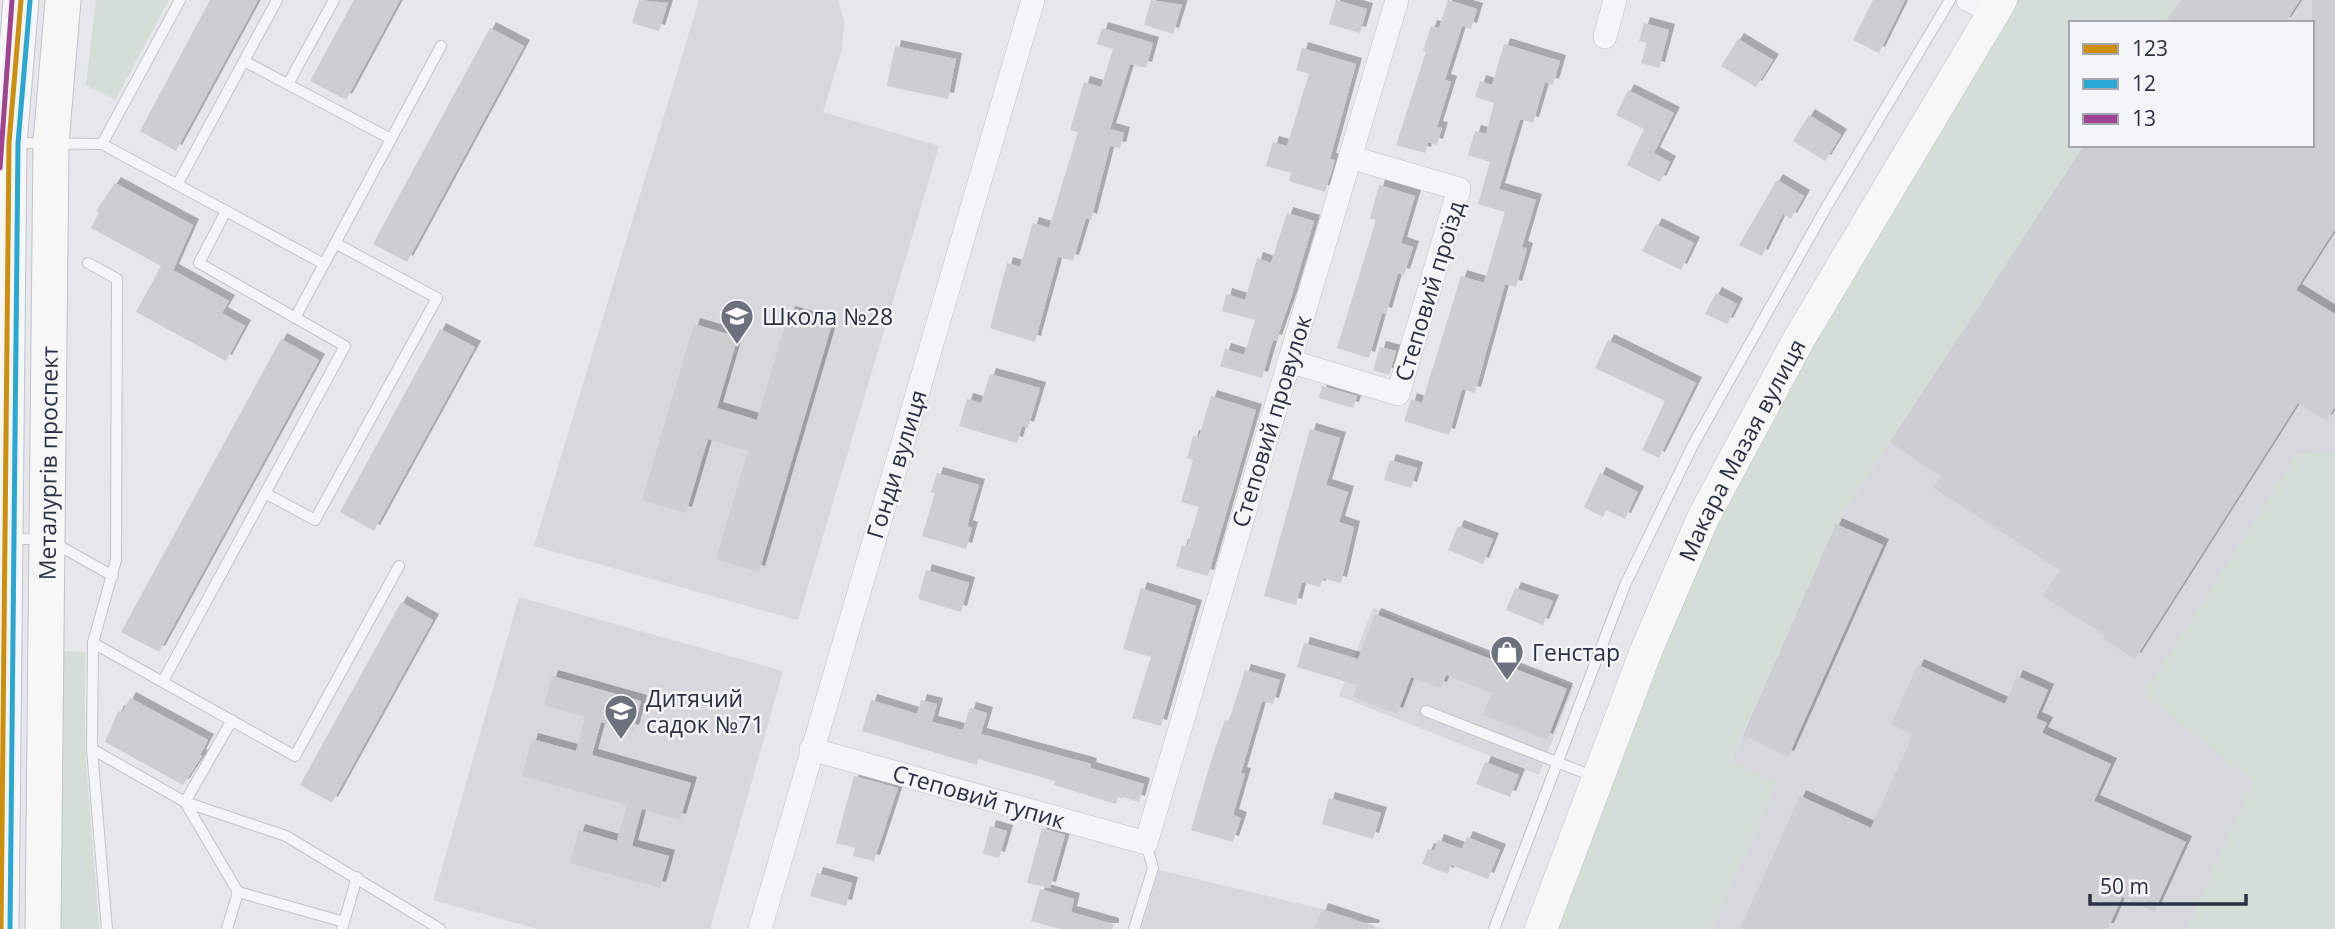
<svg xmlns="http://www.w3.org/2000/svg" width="2335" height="929" font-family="'Open Sans',sans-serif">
<defs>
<filter id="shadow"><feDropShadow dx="6" dy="-6" stdDeviation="0" flood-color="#0004"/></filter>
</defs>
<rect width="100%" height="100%" fill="#e5e7ea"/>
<g fill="#d6d8de">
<path d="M699,0H838L844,21L842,49L823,112L939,146L798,620L534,546Z"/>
<path d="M2180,0H2335V453L2296,455L2254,782L2187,929H1711L1777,783L1730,762L1836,524L2084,145H2312V23H2165Z"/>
<path d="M519,597L783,671L710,929H537L433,900Z"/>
<path d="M1373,608L1574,686L1539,775L1339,696Z"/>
<path d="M1159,870L1322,909L1384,929H1141Z"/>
</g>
<g fill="#d4ddd6">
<path d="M96,0H169L115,100L86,85Z"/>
<path d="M2011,0H2180L2165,23H2071V145H2084L1836,524L1730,761L1777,783L1711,929H1550L1711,521Z"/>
<path d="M2335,453V929H2187L2253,782L2144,694L2297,455Z"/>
<path d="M59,651L85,652V749L99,929H55Z"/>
</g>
<g fill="#ccced2" filter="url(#shadow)">
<path d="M210,0H258L176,151L140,131Z"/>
<path d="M354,0H400L346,100L310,81Z"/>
<path d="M639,0L668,3L659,31L632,23Z"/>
<path d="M1151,0L1182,5L1173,34L1144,25Z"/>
<path d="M1336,0L1367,9L1360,33L1329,24Z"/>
<path d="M1448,0L1477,9L1471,29L1462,26L1445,80L1451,82L1437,127L1442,128L1437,145L1428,142L1425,153L1396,145L1426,52L1423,51L1431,26L1439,28Z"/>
<path d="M1873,0H1905L1879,53L1853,40Z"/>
<path d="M2180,0H2300L2285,23H2165Z"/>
<path d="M2312,0H2335V229L2296,290L2335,314V407L2326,421L2298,403L2135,659L2104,639L2106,636L2043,596L2060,570L1934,488L1941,477L1890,442L2084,145H2312Z"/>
<path d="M1644,23L1669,30L1659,68L1641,63L1647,43L1639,41Z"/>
<path d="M490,28L524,46L407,262L373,244Z"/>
<path d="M1102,28L1153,43L1146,68L1130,64L1110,129L1124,133L1120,148L1110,146L1091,220L1086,218L1073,261L1058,257L1035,342L990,328L1007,263L1020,267L1033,223L1049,228L1078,132L1070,130L1084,82L1101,87L1113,49L1097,44Z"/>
<path d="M1738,39L1773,60L1756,87L1721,66Z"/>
<path d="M1504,44L1560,61L1553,85L1545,82L1533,123L1520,119L1499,189L1536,200L1522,247L1527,249L1516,287L1505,284L1475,393L1462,389L1449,435L1404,421L1411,399L1422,403L1461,276L1484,283L1505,212L1478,204L1490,162L1468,155L1475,131L1486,134L1494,103L1475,97L1480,81L1492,85Z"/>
<path d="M895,46L956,59L948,99L887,86Z"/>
<path d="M1302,48L1356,64L1330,159L1335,160L1325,192L1289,181L1291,173L1266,166L1273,142L1287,146L1309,74L1296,70Z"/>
<path d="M1628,90L1674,113L1654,153L1670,162L1660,182L1627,165L1644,129L1616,115Z"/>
<path d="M1809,115L1841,135L1825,161L1793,141Z"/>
<path d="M1777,180L1804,196L1791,219L1783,214L1762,256L1739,245Z"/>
<path d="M115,183L193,225L173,270L229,301L222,313L245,326L226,361L136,312L161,266L91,228L99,212L96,211Z"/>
<path d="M1379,185L1415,196L1401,243L1413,247L1404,275L1398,273L1386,314L1382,313L1369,358L1337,348L1376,220L1370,218Z"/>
<path d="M1287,213L1314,221L1291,298L1276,341L1273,340L1262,378L1220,366L1225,349L1244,355L1255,320L1222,311L1226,294L1245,300L1257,258L1271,263Z"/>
<path d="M1656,224L1694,243L1681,270L1642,251Z"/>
<path d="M1716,293L1737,304L1727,324L1705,314Z"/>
<path d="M789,312L832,324L759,572L716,559L748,451L708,439L686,513L642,500L694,324L738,337L717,408L757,420Z"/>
<path d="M440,329L475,347L374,531L340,512Z"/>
<path d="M281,339L319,360L159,652L121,632Z"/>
<path d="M1608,340L1696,383L1659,458L1642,450L1665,401L1595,368Z"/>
<path d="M1380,347L1396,351L1389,375L1373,370Z"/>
<path d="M990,374L1040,388L1028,428L1022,426L1017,443L959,426L967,399L981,403Z"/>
<path d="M1322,386L1357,396L1353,408L1319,398Z"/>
<path d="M1211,396L1256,410L1208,576L1176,567L1182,545L1187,547L1199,507L1181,502L1193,460L1187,458L1193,436L1199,437Z"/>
<path d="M1310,429L1340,438L1326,485L1348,492L1339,522L1354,527L1341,583L1323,578L1320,587L1302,582L1296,605L1264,596Z"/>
<path d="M1390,460L1417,468L1411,488L1384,480Z"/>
<path d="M937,473L979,485L967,526L972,528L966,549L922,536L935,493L931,492Z"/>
<path d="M1600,473L1638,492L1625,519L1606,510L1603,517L1584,507Z"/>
<path d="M1836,524L1883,545L1788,757L1743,735Z"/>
<path d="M1458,526L1493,539L1483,564L1448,550Z"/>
<path d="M926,570L969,583L961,612L918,599Z"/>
<path d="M1141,588L1196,606L1161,726L1132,718L1151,657L1123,649Z"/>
<path d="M1515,588L1553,601L1543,625L1506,610Z"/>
<path d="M401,602L433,620L332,803L300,785Z"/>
<path d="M1375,614L1567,689L1547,740L1483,715L1492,693L1446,675L1441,688L1411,677L1397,714L1353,697L1357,685L1297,667L1304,643L1358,659Z"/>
<path d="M1918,665L2005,704L2017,676L2048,690L2036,718L2047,723L2042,733L2111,764L2094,801L2186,842L2154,912L2122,897L2108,929H1740L1800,796L1871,828L1913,734L1891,724Z"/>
<path d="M1245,670L1280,680L1273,704L1262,701L1241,773L1245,774L1233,815L1241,818L1233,842L1191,830L1210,764L1225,720L1229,721Z"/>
<path d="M552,676L641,701L633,731L601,722L592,755L691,783L680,820L642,809L632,846L669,856L660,888L570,863L579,830L617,841L627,805L522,776L532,739L576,751L585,717L544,705Z"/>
<path d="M130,698L208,740L200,755L202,756L183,785L105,742L118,711L122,713Z"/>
<path d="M871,700L917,714L921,700L937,704L932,722L963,730L970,708L987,713L981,734L1091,764L1090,768L1144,784L1139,802L1118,796L1116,804L1054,785L1055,781L978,759L977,765L862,731Z"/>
<path d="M1485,762L1519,775L1510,797L1476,784Z"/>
<path d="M854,776L898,788L874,861L853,856L855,848L836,843Z"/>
<path d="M1329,798L1381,813L1373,839L1322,824Z"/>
<path d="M990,826L1007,831L999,858L983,854Z"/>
<path d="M1042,828L1065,835L1050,888L1027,883Z"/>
<path d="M1467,837L1500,850L1488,879L1451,865L1448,874L1422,864L1428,849L1434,851L1438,840L1462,849Z"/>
<path d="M817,873L852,883L846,906L810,896Z"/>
<path d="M1040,889L1074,899L1071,912L1113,924V929H1060L1031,921Z"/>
<path d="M1322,909L1374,926L1373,929H1315Z"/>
</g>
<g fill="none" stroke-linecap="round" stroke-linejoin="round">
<defs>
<g id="service">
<path d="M244,61L391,139"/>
<path d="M288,84L334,0"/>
<path d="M14,143L102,144L324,264"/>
<path d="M102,144L180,0"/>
<path d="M177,185L277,0"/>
<path d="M88,263L117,279L116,560L93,643L92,749L107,929"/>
<path d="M295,318L441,46"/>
<path d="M265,493L315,520L437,298L335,243"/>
<path d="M10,539H47L113,576"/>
<path d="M93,643L295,756L399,566"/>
<path d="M163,681L345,346L199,263L226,211"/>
<path d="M1426,711L1595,777"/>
<path d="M92,749L185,802L286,836L440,929"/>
<path d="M185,802L238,892L344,922"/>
<path d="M185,802L232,720"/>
<path d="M227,929L238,892"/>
<path d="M342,929L357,877"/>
<path d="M1134,929L1153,868L1146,843"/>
<path d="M1494,929L1625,585L1693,445L1827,206L1950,0"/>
</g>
<g id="minor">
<path d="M1968,0L1993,12"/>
<path d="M1605,37L1615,0"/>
<path d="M1289,361L1398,394L1459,189L1350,157"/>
<path d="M811,749L1146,843L1397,0"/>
<path d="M760,929L1033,0"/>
</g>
<g id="secondary">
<path id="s1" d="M1541,929L1646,651L1703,518L1799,339L2001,0"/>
</g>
<g id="primary">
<path d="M1,929L9,143L21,0"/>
<path id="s2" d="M43,929L51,143L63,0"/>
</g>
</defs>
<use href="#service" stroke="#c2c4c7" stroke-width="12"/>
<use href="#minor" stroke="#c2c4c7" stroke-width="24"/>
<use href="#secondary" stroke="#c2c4c7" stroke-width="33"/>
<use href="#primary" stroke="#c2c3c8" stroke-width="37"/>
<use href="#service" stroke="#f4f5f6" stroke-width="10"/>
<use href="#minor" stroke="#f4f5f6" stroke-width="23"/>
<use href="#secondary" stroke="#f7f7f8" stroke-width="32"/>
<use href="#primary" stroke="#f7f7f8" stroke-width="35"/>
<defs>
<path id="bus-1" d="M1,929L9,143L21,0"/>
<path id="bus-2" d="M10,929L18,143L30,1"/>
<path id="bus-3" d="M0,168L12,0"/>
</defs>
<use href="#bus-1" stroke="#f3f5f8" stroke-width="10"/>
<use href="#bus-2" stroke="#f3f5f8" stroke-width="10"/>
<use href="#bus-3" stroke="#f3f5f8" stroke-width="10"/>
<use href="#bus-1" stroke="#ce8f0d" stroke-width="5"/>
<use href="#bus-2" stroke="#2aa8d4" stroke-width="5"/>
<use href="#bus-3" stroke="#a04491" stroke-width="5"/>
</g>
<defs>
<symbol id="school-pin" viewBox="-11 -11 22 30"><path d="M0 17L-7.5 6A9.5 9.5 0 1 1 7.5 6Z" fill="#6c717d" stroke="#f3f5f8"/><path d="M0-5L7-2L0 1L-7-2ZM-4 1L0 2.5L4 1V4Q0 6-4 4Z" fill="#fff"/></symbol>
<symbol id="shop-pin" viewBox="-11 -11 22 30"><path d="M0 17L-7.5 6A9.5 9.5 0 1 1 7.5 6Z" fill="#6c717d" stroke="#f3f5f8"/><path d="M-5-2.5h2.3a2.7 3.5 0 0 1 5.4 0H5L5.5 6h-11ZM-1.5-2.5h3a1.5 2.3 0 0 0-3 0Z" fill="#fff"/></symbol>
</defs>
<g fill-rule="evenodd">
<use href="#school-pin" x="718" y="297" width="38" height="52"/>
<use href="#shop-pin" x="1488" y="633" width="38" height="52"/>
<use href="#school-pin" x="602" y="692" width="38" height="52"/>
</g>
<g text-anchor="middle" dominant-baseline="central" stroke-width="5" stroke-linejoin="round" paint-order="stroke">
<g font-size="23" fill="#2b3143" stroke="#f3f5f8">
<text transform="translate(1429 291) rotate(-73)">Степовий проїзд</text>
<text transform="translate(1271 421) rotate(-73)">Степовий провулок</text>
<text stroke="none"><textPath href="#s1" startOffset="520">Макара Мазая вулиця</textPath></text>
<text stroke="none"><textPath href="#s2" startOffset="466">Металургів проспект</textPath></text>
<text transform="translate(896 464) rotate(-73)">Гонди вулиця</text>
<text transform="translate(979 796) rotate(16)">Степовий тупик</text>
</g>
<g font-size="23" fill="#2b3143" stroke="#f3f5f8" text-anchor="start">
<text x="762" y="316">Школа №28</text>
<text x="1532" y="652">Генстар</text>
<text x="646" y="698">Дитячий<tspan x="646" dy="26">садок №71</tspan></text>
</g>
</g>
<rect x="2069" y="21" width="245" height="126" fill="#f3f5f8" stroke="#a3a7b0" stroke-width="2"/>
<rect x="2083" y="44" width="35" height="10" fill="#ce8f0d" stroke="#a3a7b0" stroke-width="2"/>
<text x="2132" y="56" font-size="21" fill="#2b3143">123</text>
<rect x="2083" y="79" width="35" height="10" fill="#2aa8d4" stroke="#a3a7b0" stroke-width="2"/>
<text x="2132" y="91" font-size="21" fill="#2b3143">12</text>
<rect x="2083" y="114" width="35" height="10" fill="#a04491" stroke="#a3a7b0" stroke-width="2"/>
<text x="2132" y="126" font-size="21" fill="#2b3143">13</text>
<path d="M2090 894v10h156v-10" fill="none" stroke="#2b3143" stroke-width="3.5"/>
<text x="2100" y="894" font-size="21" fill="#2b3143" stroke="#f3f5f8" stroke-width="5" paint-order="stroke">50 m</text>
</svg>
